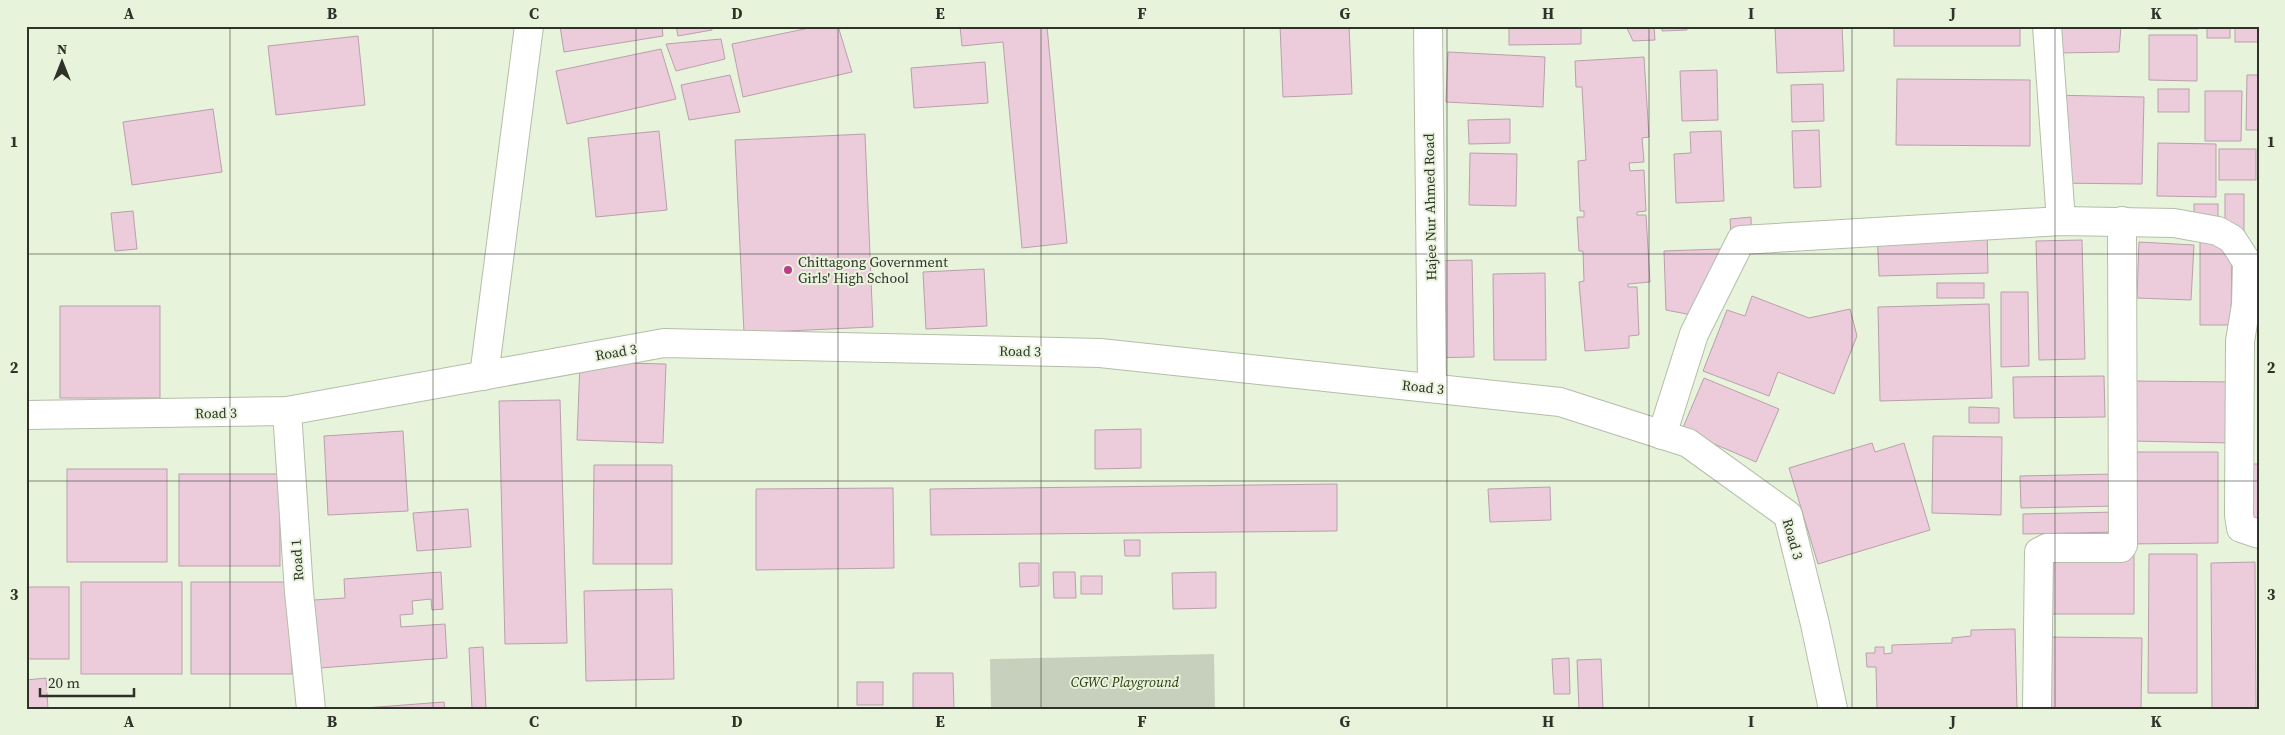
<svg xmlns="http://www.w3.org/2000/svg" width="2285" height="735" font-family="'Source Serif 4',serif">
<rect width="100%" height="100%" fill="#e8f3dc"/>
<path fill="#c7d0bd" d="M1214,654L1215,709H991L990,659Z"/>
<g fill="#ecccdb" stroke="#b9a0ac">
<path d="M560,26H662L663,36L564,52Z"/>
<path d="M676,26H711L712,30L678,36Z"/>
<path d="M819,26H838L852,72L743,97L732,44Z"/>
<path d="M960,26H1047L1067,243L1022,248L1003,42L962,46Z"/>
<path d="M1280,26H1349L1352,94L1283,97Z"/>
<path d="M1509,26H1581V44L1509,45Z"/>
<path d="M1626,26H1654L1655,40L1633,41Z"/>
<path d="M1662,26H1686L1687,30L1662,31Z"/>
<path d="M1775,26H1842L1844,71L1777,73Z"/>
<rect x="1894" y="26" width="126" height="20"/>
<path d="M2058,26H2121L2119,52L2058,53Z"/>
<rect x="2148" y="26" width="50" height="3"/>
<rect x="2207" y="26" width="23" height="12"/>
<rect x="2235" y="26" width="23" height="16"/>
<path d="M2149,35H2197V81L2149,80Z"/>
<path d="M358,36L365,105L276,115L268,46Z"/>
<path d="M721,39L725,59L676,71L666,44Z"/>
<path d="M661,49L676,99L567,124L556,71Z"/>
<path d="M1448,52L1545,57L1543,107L1446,102Z"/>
<path d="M1644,57L1649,137L1642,138L1644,162L1629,163L1630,171L1644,170L1646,211L1637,212V215H1646L1650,282L1628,284V287H1637L1639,335L1629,336V348L1585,351L1579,282L1584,281L1583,251H1579L1577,217H1584V211H1580L1578,161L1586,160L1582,87H1576L1575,61Z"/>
<path d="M985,62L988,103L914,108L911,68Z"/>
<path d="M1717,70L1718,120L1682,121L1680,71Z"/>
<path d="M730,75L740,112L689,120L681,85Z"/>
<path d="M2247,75H2259V130H2246Z"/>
<path d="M1897,79L2030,80V146L1896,145Z"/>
<path d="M1823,84L1824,121L1792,122L1791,85Z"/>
<rect x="2158" y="89" width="31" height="23"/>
<path d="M2205,91H2242L2241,141H2205Z"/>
<path d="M2049,95L2144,97L2142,184L2048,183Z"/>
<path d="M213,109L222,172L132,185L123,122Z"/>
<path d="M1510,119V143L1469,144L1468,120Z"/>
<path d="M1819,130L1821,187L1794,188L1792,131Z"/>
<path d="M659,131L667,210L596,217L588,138Z"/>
<path d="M1721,131L1724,201L1676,203L1674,154L1691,153L1690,132Z"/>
<path d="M865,134L873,327L744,333L735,140Z"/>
<path d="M2158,143L2216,144V197L2157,196Z"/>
<rect x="2219" y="149" width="37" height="31"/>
<path d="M1470,153L1517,154L1516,206L1469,205Z"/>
<rect x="2225" y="194" width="19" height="37"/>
<rect x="2194" y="204" width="24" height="19"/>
<path d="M133,211L137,249L115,251L111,213Z"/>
<path d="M1751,217L1752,249L1732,250L1730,219Z"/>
<path d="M1987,226L1988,273L1879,276L1877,230Z"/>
<path d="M2082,240L2085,359L2039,360L2036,241Z"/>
<path d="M2200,241H2232L2231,325H2200Z"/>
<path d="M2139,242L2194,245L2191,300L2137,298Z"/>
<path d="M1720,249L1721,274L1707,275L1697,316L1666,310L1664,251Z"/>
<path d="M1472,260L1474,357L1425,358L1422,261Z"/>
<path d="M984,269L987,326L926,329L923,272Z"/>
<path d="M1545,273L1546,360H1494L1493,274Z"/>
<rect x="1937" y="283" width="47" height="15"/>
<path d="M2001,292H2028L2029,366L2001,367Z"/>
<path d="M1752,296L1809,318L1850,309L1857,336L1834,394L1778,372L1769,396L1703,371L1727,310L1745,316Z"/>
<path d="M1989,304L1992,398L1880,401L1878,307Z"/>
<rect x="60" y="306" width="100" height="92"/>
<path d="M580,362L666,364L663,443L577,440Z"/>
<path d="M2104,376L2105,417L2014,418L2013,377Z"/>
<path d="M1704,378L1779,409L1756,462L1682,430Z"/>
<path d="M2130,381L2235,382L2234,443L2130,441Z"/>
<path d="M560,400L567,643L505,644L499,401Z"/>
<path d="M1969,407L1999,408V423H1969Z"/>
<path d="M1141,429V468L1095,469V430Z"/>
<path d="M403,431L408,511L328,515L324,436Z"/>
<path d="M1933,436L2002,437L2001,515L1932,513Z"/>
<path d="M1872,443L1875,452L1904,443L1930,530L1818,564L1789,468Z"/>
<path d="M2126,452H2218V543L2126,544Z"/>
<path d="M2248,464H2259V526H2249Z"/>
<path d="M594,465H672V564H593Z"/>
<rect x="67" y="469" width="100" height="93"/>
<rect x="179" y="474" width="101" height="92"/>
<path d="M2114,474L2115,506L2021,508L2020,476Z"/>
<path d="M1337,484V531L931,535L930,489Z"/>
<path d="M1550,487L1551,520L1490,522L1488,489Z"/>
<path d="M893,488L894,568L756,570V489Z"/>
<path d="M468,509L471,547L417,551L413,513Z"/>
<path d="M2119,512V532L2023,534V514Z"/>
<path d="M1124,540H1140V556H1125Z"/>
<path d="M2070,553H2134V614H2043V562H2070Z"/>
<path d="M2149,554H2197V693H2148Z"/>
<path d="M2255,562L2256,709H2212L2211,563Z"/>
<path d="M1019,563H1039V586L1020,587Z"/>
<path d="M441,572L443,609L432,610L431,599L412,601L413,614L400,615L401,627L445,624L447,658L320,668L314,600L345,598L344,579Z"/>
<path d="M1053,572H1075L1076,598H1054Z"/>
<path d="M1216,572V608L1173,609L1172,573Z"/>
<rect x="1081" y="576" width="21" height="18"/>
<rect x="81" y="582" width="101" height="92"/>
<rect x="191" y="582" width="101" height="92"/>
<rect x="26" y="587" width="43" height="72"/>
<path d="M672,589L674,679L586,681L584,591Z"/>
<path d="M2015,629L2017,709H1877L1876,667H1867L1866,653H1875V647H1884V654L1892,653V645L1952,643V638L1971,636V630Z"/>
<path d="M2045,637L2142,638L2141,709H2044Z"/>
<path d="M483,647L486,709H472L469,648Z"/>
<path d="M1569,658L1570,694H1554L1552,659Z"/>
<path d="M1601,659L1603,709H1579L1577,660Z"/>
<path d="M913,673H953L954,709H913Z"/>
<path d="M46,678L48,709H26V680Z"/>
<rect x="857" y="682" width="26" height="23"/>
<path d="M444,702L445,709H351Z"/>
</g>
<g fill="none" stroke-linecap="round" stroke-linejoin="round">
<defs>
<g id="minor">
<path d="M1428,26L1432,388"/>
<path d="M2047,26L2061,221"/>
<path d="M484,376L529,26"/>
<path d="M287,411L299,592L311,709"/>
<path d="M26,415L287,411L664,343L1100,353L1560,402L1688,443L1788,515L1815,624L1833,709"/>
<path d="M1662,435L1694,334L1741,240L2061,221L2174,223L2218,231L2232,239L2247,262L2246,305L2240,341L2239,515L2241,528L2259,534"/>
<path d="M2037,709L2039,552L2047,548H2121L2123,545L2122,221"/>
</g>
</defs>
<use href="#minor" stroke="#b3bea8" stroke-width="30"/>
<use href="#minor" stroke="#fff" stroke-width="28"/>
</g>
<path fill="none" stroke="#2e3229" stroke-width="1" stroke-opacity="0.55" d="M230,26V709M433,26V709M636,26V709M838,26V709M1041,26V709M1244,26V709M1447,26V709M1649,26V709M1852,26V709M2055,26V709M26,254H2259M26,481H2259"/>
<circle fill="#bc3d8a" stroke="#e8f3dc" stroke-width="2" cx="788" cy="270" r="5"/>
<g text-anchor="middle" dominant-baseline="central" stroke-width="4" stroke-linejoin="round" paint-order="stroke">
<g font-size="14" fill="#2e3229" stroke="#e8f3dc">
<text transform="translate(1430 207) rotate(-91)">Hajee Nur Ahmed Road</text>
<text transform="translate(1020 351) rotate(1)">Road 3</text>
<text transform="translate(616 352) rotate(-10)">Road 3</text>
<text transform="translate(1423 387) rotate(6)">Road 3</text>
<text transform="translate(216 413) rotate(-1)">Road 3</text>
<text transform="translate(1793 539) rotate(74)">Road 3</text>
<text transform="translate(297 560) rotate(-94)">Road 1</text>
</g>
<g font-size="14" fill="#2e3229" stroke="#e8f3dc" text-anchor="start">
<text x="798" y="262">Chittagong Government<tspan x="798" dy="16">Girls' High School</tspan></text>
</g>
<g font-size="14" font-style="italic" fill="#2c3e12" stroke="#e8f3dc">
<text x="1125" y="682">CGWC Playground</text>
</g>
</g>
<rect width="2285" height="735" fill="none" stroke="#e8f3dc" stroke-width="55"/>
<g transform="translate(62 62)" stroke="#e8f3dc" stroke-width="4" paint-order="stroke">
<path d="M0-4L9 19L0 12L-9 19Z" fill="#2e3229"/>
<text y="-8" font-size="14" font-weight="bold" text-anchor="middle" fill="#2e3229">N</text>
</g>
<path d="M40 688v8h94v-8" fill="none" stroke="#2e3229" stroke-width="2.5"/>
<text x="48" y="688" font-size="15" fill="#2e3229" stroke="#e8f3dc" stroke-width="4" paint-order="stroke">20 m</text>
<rect x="28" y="28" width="2230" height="680" fill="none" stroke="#2e3229" stroke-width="2"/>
<g font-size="16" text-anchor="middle" font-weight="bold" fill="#2e3229">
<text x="129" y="19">A</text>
<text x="332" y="19">B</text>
<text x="534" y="19">C</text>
<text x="737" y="19">D</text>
<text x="940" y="19">E</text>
<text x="1142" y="19">F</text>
<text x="1345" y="19">G</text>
<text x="1548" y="19">H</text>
<text x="1751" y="19">I</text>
<text x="1953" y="19">J</text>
<text x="2156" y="19">K</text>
<text x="14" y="147">1</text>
<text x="2271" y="147">1</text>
<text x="14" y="373">2</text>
<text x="2271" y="373">2</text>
<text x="14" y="600">3</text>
<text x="2271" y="600">3</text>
<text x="129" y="727">A</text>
<text x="332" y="727">B</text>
<text x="534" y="727">C</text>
<text x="737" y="727">D</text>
<text x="940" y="727">E</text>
<text x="1142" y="727">F</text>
<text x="1345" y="727">G</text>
<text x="1548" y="727">H</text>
<text x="1751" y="727">I</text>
<text x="1953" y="727">J</text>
<text x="2156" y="727">K</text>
</g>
</svg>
